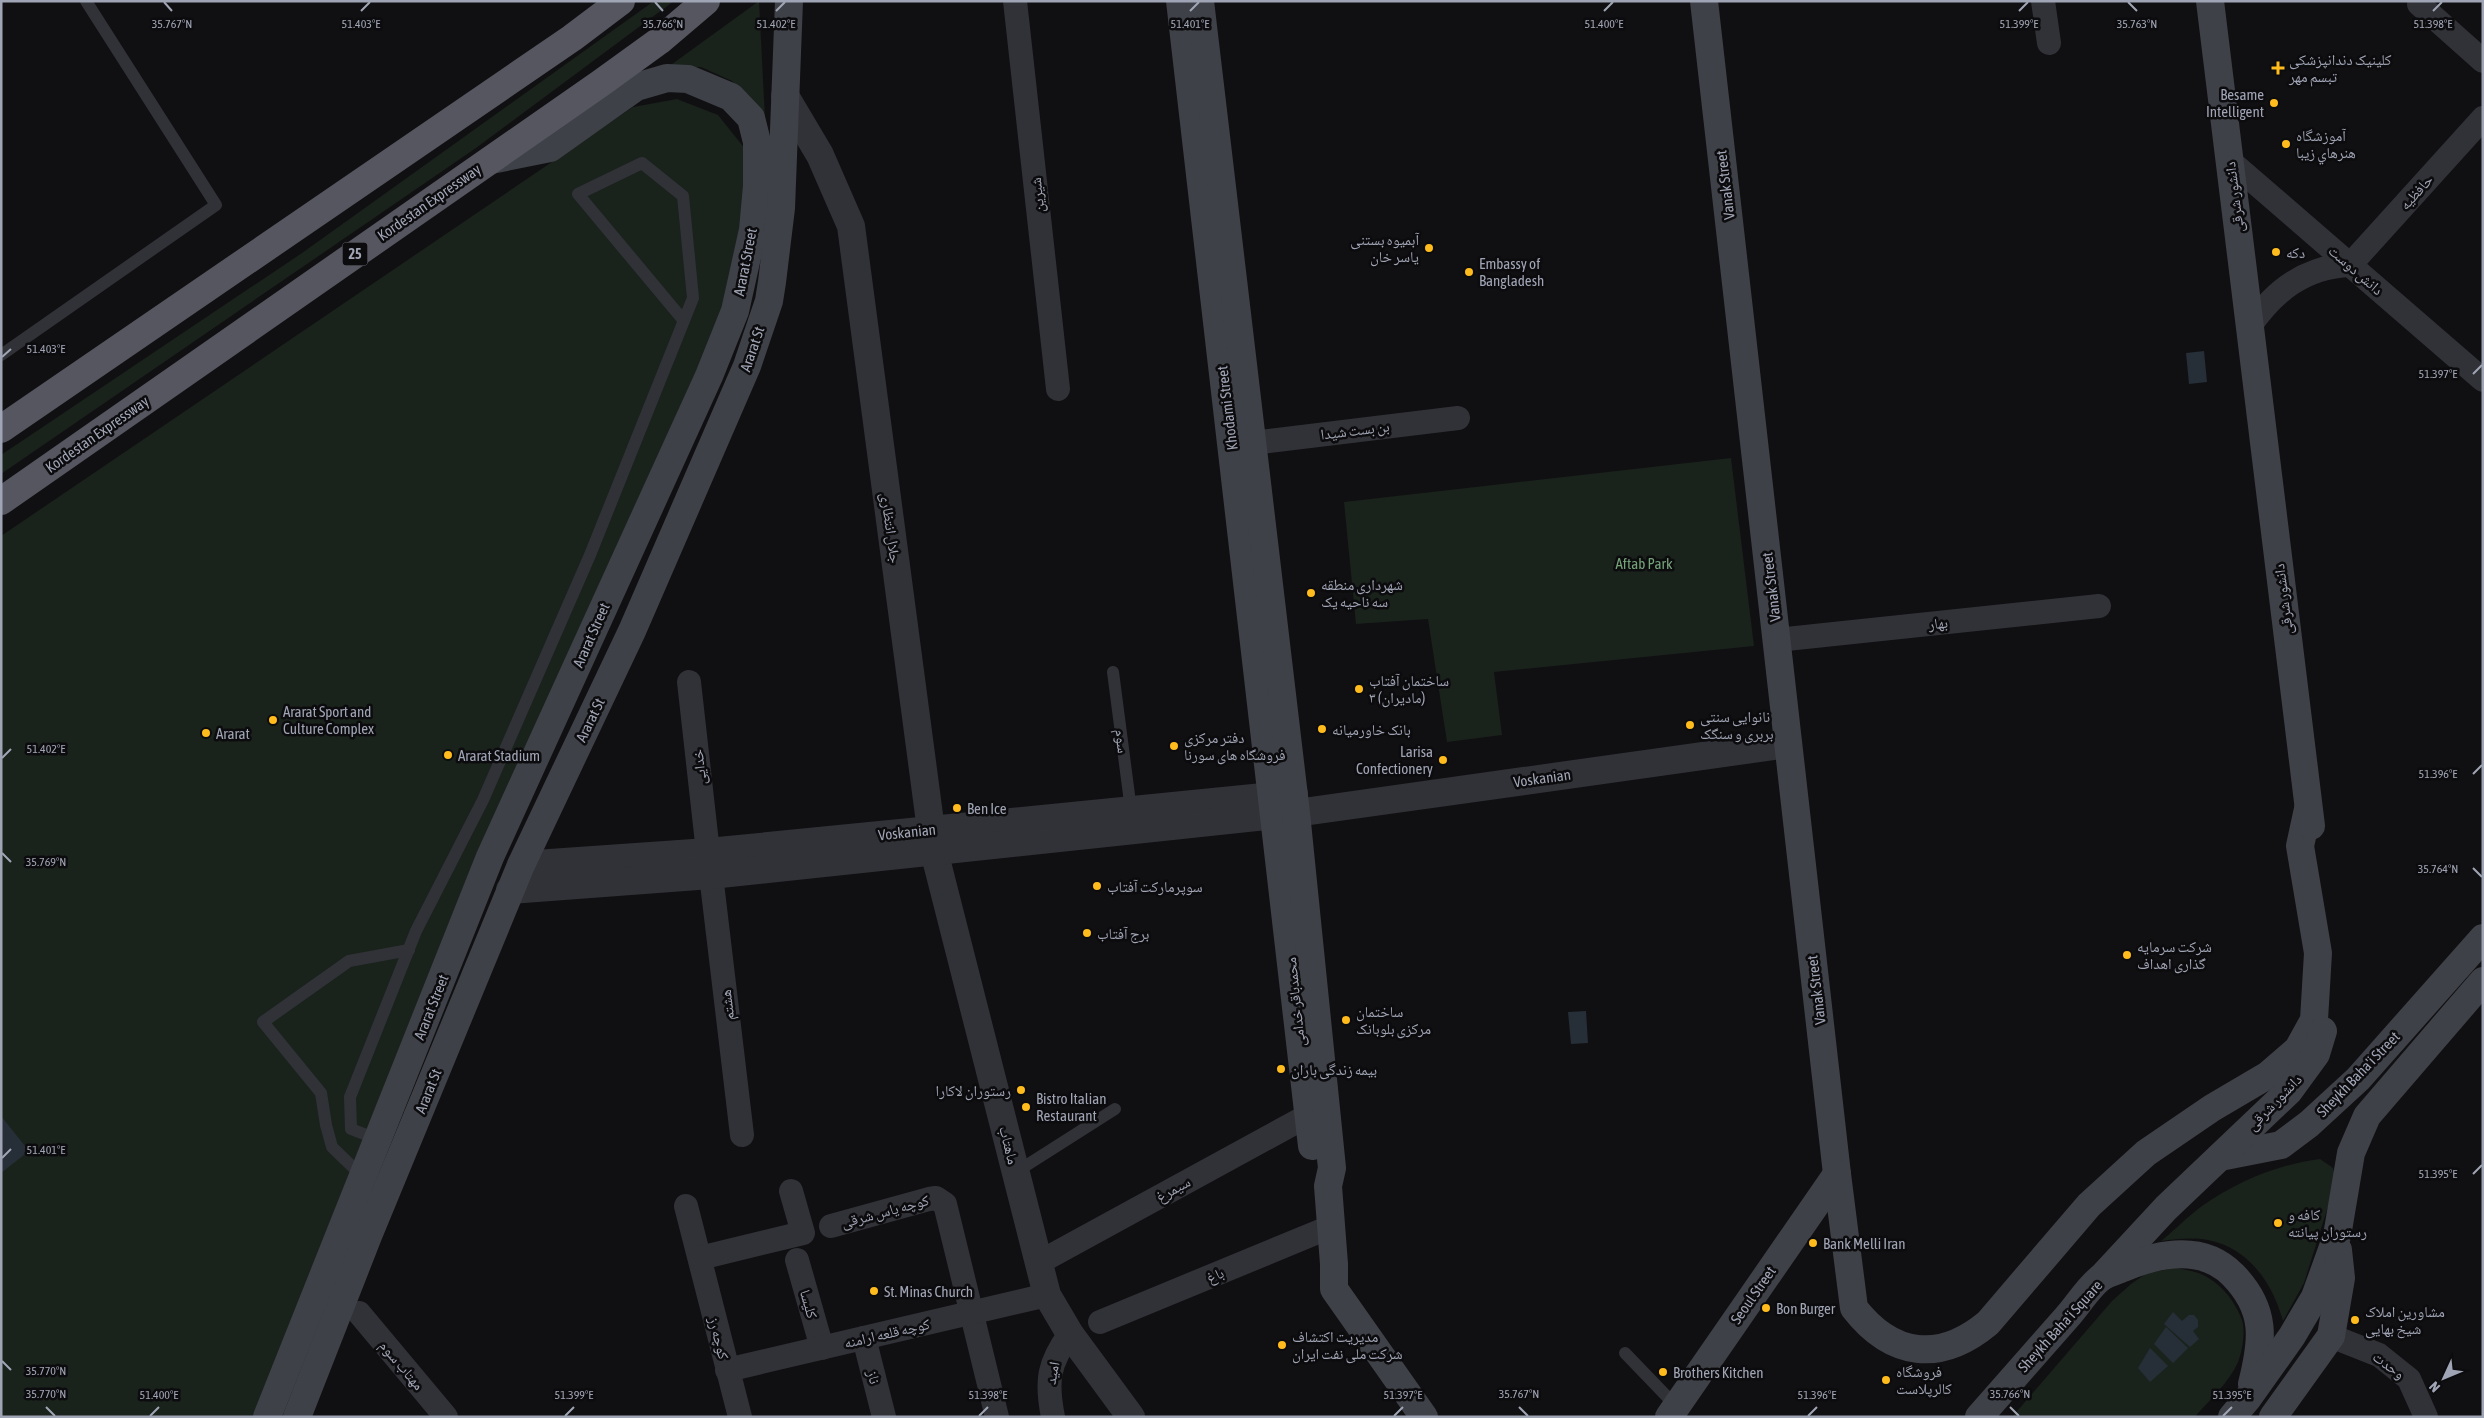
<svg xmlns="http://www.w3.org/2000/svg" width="2484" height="1418" font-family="'Asap Condensed','Noto Naskh Arabic',sans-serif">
<rect width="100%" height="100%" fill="#101012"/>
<g fill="#1a221c">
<path d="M654,1H674L476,148L1,474V455L302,253Z"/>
<path d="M759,1L765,119L732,81L701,67H668Z"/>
<path d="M677,99L718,115L746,150L751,194L726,307L460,903L253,1417H1V536L633,107Z"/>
<path d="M1731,458L1754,646L1494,672L1502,735L1447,742L1428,619L1356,624L1344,502Z"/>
<path d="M2320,1159L2333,1168L2336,1181L2304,1283L2283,1321C2273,1284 2249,1248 2208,1240C2192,1237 2177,1239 2161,1241C2175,1230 2188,1216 2202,1206C2236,1182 2279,1164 2320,1159Z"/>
<path d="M2176,1268C2182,1269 2189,1270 2195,1272C2217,1278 2235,1300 2242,1320C2246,1331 2242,1352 2238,1362C2229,1383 2209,1400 2195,1417H2012L2112,1301L2131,1284L2147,1273Z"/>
</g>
<g fill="#262e37">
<path d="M2204,351L2207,382L2189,384L2186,353Z"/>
<path d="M1586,1011L1588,1043L1571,1044L1568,1012Z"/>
<path d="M1,1116L29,1151L1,1173Z"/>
<path d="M2173,1312L2182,1321L2189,1315H2194L2198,1320V1327L2193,1331L2199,1339L2190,1347L2164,1324Z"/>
<path d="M2166,1327L2188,1348L2173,1363L2154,1344Z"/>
<path d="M2150,1348L2168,1366L2150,1382L2138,1368Z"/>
</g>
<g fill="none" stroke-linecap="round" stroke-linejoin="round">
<g stroke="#313237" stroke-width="12">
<path d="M1,355L216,205L86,1"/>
<path d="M1113,672L1131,810"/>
<path d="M377,1139L351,1129L350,1097L416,931L483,800L590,555L693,298L683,196L642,163L578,194L684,321"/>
<path d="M1016,1172L1115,1109"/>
<path d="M363,1177L332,1147L326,1125L321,1093L263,1022L349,961L409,950"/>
<path d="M1625,1353L1676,1406"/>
</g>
<g stroke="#313237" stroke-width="24">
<path d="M1015,1L1058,389"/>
<path d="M2043,1L2049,43"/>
<path d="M2419,4L2483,61"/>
<path d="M2230,161L2483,380"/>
<path d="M2250,326C2275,290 2305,267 2350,265L2483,118"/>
<path d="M1252,443L1458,418"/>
<path d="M1777,640L2099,606"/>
<path d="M689,682L708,852"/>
<path d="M711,875L742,1135"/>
<path d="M686,1206L740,1417"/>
<path d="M831,1226L929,1199L936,1198L945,1204L997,1417"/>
<path d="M700,1258L803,1233L791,1191"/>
<path d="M797,1260L822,1348"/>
<path d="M1038,1263L1307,1116"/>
<path d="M359,1313L446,1417"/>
<path d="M1100,1322L1330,1227"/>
<path d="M2331,1336L2379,1355L2409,1379L2426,1417"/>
<path d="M864,1338L884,1417"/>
<path d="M727,1370L1047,1295"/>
<path d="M1053,1417C1046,1382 1048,1363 1070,1334"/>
</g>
<g stroke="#313237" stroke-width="28">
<path d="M785,96L820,155L851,226L931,830"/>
<path d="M934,851L1047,1295L1070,1334L1131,1417"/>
<path d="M521,865L708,852L1294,794"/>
<path d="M510,890L711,875L1296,813L1788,744"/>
</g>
<g stroke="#3f4148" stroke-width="28">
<path d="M1180,1L1312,1146"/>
<path d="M1200,1L1296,813L1332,1168L1328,1186L1334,1264V1289L1424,1417"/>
<path d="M1704,1L1837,1174L1854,1308C1892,1357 1940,1363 1988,1323L2089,1205L2146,1153L2212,1108L2268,1075L2298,1049L2314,1020L2318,953L2300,846L2308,809"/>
<path d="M2210,1L2311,826"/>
<path d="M2220,1157L2281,1145L2309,1124L2358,1079L2483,938"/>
<path d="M2102,1277L2166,1208L2289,1091L2316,1054L2323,1031"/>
<path d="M267,1417L490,857L709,376L735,311L753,230L757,186V142L751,118L731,97L688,79L667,78L636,87L550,148L491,160"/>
<path d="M297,1417L368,1236L521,865L632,631L747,366L769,301L772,282L781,208L789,1"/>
<path d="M1669,1417L1837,1174"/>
<path d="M1979,1417C2009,1383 2038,1350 2067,1317C2078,1305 2089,1286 2102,1277C2108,1273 2117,1271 2123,1268C2159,1253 2203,1244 2233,1275C2267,1310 2263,1340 2252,1384"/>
<path d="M2232,1417L2248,1398L2292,1336L2315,1297L2337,1236L2351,1153L2367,1116L2483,981"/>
<path d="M2273,1417L2331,1336L2341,1278L2338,1250"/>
</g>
<g stroke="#555660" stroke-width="28">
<path d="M1,429L572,38L621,1"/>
<path d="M1,501L601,83L659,41L706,1"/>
</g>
</g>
<path fill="none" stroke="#a0a5b5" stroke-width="2" d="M164,2L172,11M655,2L663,11M2128,2L2137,11M361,11L370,2M776,11L785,2M1190,11L1199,2M1604,11L1613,2M2019,11L2028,2M2433,11L2442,2M2,357L11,349M2473,374L2482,365M2,758L11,749M2473,774L2482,765M2,853L11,862M2473,868L2482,877M2,1158L11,1149M2473,1174L2482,1165M2,1361L11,1370M46,1407L55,1416M1519,1407L1528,1416M2010,1407L2019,1416M150,1416L159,1407M565,1416L574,1407M979,1416L988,1407M1394,1416L1403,1407M1808,1416L1817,1407M2223,1416L2232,1407"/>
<g fill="#ffbc1c" stroke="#0c0b0d" stroke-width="2">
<path d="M2275.5 60.5h5v5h5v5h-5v5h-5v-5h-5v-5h5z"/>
<circle cx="2274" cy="103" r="5"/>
<circle cx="2286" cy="144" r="5"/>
<circle cx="1429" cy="248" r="5"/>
<circle cx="2276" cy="252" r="5"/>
<circle cx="1469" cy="272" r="5"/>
<circle cx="1311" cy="593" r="5"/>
<circle cx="1359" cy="689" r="5"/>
<circle cx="273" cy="720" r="5"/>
<circle cx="1690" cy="725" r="5"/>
<circle cx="1322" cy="729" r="5"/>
<circle cx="206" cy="733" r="5"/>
<circle cx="1174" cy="746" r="5"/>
<circle cx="448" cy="755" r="5"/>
<circle cx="1443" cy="760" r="5"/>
<circle cx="957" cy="808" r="5"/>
<circle cx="1097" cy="886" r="5"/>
<circle cx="1087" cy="933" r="5"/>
<circle cx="2127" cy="955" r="5"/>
<circle cx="1346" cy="1020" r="5"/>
<circle cx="1281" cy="1069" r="5"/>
<circle cx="1021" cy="1090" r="5"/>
<circle cx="1026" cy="1107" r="5"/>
<circle cx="2278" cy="1223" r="5"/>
<circle cx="1813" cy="1243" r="5"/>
<circle cx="874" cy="1291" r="5"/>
<circle cx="1766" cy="1308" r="5"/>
<circle cx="2355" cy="1320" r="5"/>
<circle cx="1282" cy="1345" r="5"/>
<circle cx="1663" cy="1372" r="5"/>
<circle cx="1886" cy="1380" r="5"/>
</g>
<g text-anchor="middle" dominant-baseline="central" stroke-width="5" stroke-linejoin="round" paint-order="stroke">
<rect fill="#0c0b0d" stroke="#747783" stroke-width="1" x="342.5" y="242.5" width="25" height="23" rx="4"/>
<g font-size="14" font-weight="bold" fill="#a0a5b5">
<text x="355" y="254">25</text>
</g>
<g font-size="15" fill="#a0a5b5" stroke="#0c0b0d" text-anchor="start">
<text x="2289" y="59">کلینیک دندانپزشکی<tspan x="2289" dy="17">تبسم مهر</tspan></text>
<text x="2264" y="94" text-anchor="end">Besame<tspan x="2264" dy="17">Intelligent</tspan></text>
<text x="2296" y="135">آموزشگاه<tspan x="2296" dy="17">هنرهاي زيبا</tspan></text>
<text x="1419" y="239" text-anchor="end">آبمیوه بستنی<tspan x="1419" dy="17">یاسر خان</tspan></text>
<text x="2286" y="252">دکه</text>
<text x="1479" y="263">Embassy of<tspan x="1479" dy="17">Bangladesh</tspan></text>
<text x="1321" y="584">شهرداری منطقه<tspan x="1321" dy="17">سه ناحیه یک</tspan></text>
<text x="1369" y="680">ساختمان آفتاب<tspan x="1369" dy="17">۳ (مادیران)</tspan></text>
<text x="283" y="711">Ararat Sport and<tspan x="283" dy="17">Culture Complex</tspan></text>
<text x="1700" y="716">نانوایی سنتی<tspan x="1700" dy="17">بربری و سنگک</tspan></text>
<text x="1332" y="729">بانک خاورمیانه</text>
<text x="216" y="733">Ararat</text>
<text x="1184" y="737">دفتر مرکزی<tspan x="1184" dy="17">فروشگاه های سورنا</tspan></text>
<text x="1433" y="751" text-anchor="end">Larisa<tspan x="1433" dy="17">Confectionery</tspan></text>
<text x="458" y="755">Ararat Stadium</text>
<text x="967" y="808">Ben Ice</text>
<text x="1107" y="886">سوپرمارکت آفتاب</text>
<text x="1097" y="933">برج آفتاب</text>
<text x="2137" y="946">شرکت سرمایه<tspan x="2137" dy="17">گذاری اهداف</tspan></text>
<text x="1356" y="1011">ساختمان<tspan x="1356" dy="17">مرکزی بلوبانک</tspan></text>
<text x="1291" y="1069">بیمه زندگی باران</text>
<text x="1011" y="1090" text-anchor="end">رستوران لاکارا</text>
<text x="1036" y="1098">Bistro Italian<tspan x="1036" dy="17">Restaurant</tspan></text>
<text x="2288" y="1214">کافه و<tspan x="2288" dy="17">رستوران پیانته</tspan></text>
<text x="1823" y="1243">Bank Melli Iran</text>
<text x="884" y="1291">St. Minas Church</text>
<text x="1776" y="1308">Bon Burger</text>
<text x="2365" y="1311">مشاورین املاک<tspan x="2365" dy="17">شیخ بهایی</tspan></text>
<text x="1292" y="1336">مدیریت اکتشاف<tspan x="1292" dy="17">شرکت ملی نفت ایران</tspan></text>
<text x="1896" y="1371">فروشگاه<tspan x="1896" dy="17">کالرپلاست</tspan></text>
<text x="1673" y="1372">Brothers Kitchen</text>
</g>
<g font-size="15" fill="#a0a5b5" stroke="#0c0b0d">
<text transform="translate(1725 185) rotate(-97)">Vanak Street</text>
<text transform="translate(2416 192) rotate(-48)">حافظیه</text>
<text transform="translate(1037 195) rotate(-96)">شیرین</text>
<text transform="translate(2234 197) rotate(-97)">دانشور شرقی</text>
<text transform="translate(429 202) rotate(-35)">Kordestan Expressway</text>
<text transform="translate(745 262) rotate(-79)">Ararat Street</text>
<text transform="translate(2356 270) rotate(41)">دانش دوست</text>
<text transform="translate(752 349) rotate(-71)">Ararat St</text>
<text transform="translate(1227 408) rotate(-97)">Khodami Street</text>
<text transform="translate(1355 430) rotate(-7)">بن بست شیدا</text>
<text transform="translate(97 434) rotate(-35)">Kordestan Expressway</text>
<text transform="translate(891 528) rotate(82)">جلال انتظاری</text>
<text transform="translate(1771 587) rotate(-97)">Vanak Street</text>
<text transform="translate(2283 599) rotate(-97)">دانشور شرقی</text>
<text transform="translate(1938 623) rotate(-6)">بهار</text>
<text transform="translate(591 635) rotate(-66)">Ararat Street</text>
<text transform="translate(590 720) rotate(-64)">Ararat St</text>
<text transform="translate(1122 741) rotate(83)">سوم</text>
<text transform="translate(699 767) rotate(-96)">خدایی</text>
<text transform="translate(1542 778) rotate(-8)">Voskanian</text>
<text transform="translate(907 832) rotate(-6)">Voskanian</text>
<text transform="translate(1816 990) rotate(-97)">Vanak Street</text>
<text transform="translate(1295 1002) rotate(-96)">محمدباقر خدامی</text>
<text transform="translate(727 1005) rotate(-97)">هشتم</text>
<text transform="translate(431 1007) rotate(-68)">Ararat Street</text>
<text transform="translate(2358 1074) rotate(-46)">Sheykh Baha'i Street</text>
<text transform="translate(428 1091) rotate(-68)">Ararat St</text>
<text transform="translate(2274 1102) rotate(-46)">دانشور شرقی</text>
<text transform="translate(1009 1145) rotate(76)">ماهتاب</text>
<text transform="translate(1173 1189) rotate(-29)">سیمرغ</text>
<text transform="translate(885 1211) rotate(-15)">کوچه یاس شرقی</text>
<text transform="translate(1215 1275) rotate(-23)">باغ</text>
<text transform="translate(1753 1295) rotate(-55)">Seoul Street</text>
<text transform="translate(809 1304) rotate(74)">کلیسا</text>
<text transform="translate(2060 1326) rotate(-48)">Sheykh Baha'i Square</text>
<text transform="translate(887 1333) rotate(-13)">کوچه قلعه ارامنه</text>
<text transform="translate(719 1338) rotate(76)">کوچه رز</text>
<text transform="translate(402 1365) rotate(50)">مهتاب سوم</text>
<text transform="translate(2389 1365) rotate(36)">وحدت</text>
<text transform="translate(1052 1373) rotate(-79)">امید</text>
<text transform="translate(874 1377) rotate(76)">ناز</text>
</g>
<g font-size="15" fill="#75a279" stroke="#0c0b0d">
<text x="1644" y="563">Aftab Park</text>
</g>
</g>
<g font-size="12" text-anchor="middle" fill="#a0a5b5" stroke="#0c0b0d" stroke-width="5" stroke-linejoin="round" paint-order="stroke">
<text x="361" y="28">51.403°E</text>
<text x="776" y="28">51.402°E</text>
<text x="1190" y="28">51.401°E</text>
<text x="1604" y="28">51.400°E</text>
<text x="2019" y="28">51.399°E</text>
<text x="2433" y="28">51.398°E</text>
<text x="172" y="28">35.767°N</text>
<text x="663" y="28">35.766°N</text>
<text x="2137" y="28">35.763°N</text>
<text x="46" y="353">51.403°E</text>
<text x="2438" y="378">51.397°E</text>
<text x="46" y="753">51.402°E</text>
<text x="2438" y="778">51.396°E</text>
<text x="46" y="866">35.769°N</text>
<text x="2438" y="873">35.764°N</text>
<text x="46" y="1154">51.401°E</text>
<text x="2438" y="1178">51.395°E</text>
<text x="46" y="1375">35.770°N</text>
<text x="46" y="1398">35.770°N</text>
<text x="1519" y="1398">35.767°N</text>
<text x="2010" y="1398">35.766°N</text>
<text x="159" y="1399">51.400°E</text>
<text x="574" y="1399">51.399°E</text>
<text x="988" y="1399">51.398°E</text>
<text x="1403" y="1399">51.397°E</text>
<text x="1817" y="1399">51.396°E</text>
<text x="2232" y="1399">51.395°E</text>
</g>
<rect width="2484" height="1418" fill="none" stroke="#a0a5b5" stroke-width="5"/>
<g transform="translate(2444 1378) rotate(226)" stroke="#0c0b0d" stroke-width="4" paint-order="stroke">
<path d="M0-4L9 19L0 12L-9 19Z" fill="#a0a5b5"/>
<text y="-8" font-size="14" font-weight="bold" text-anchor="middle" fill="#a0a5b5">N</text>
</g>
</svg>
